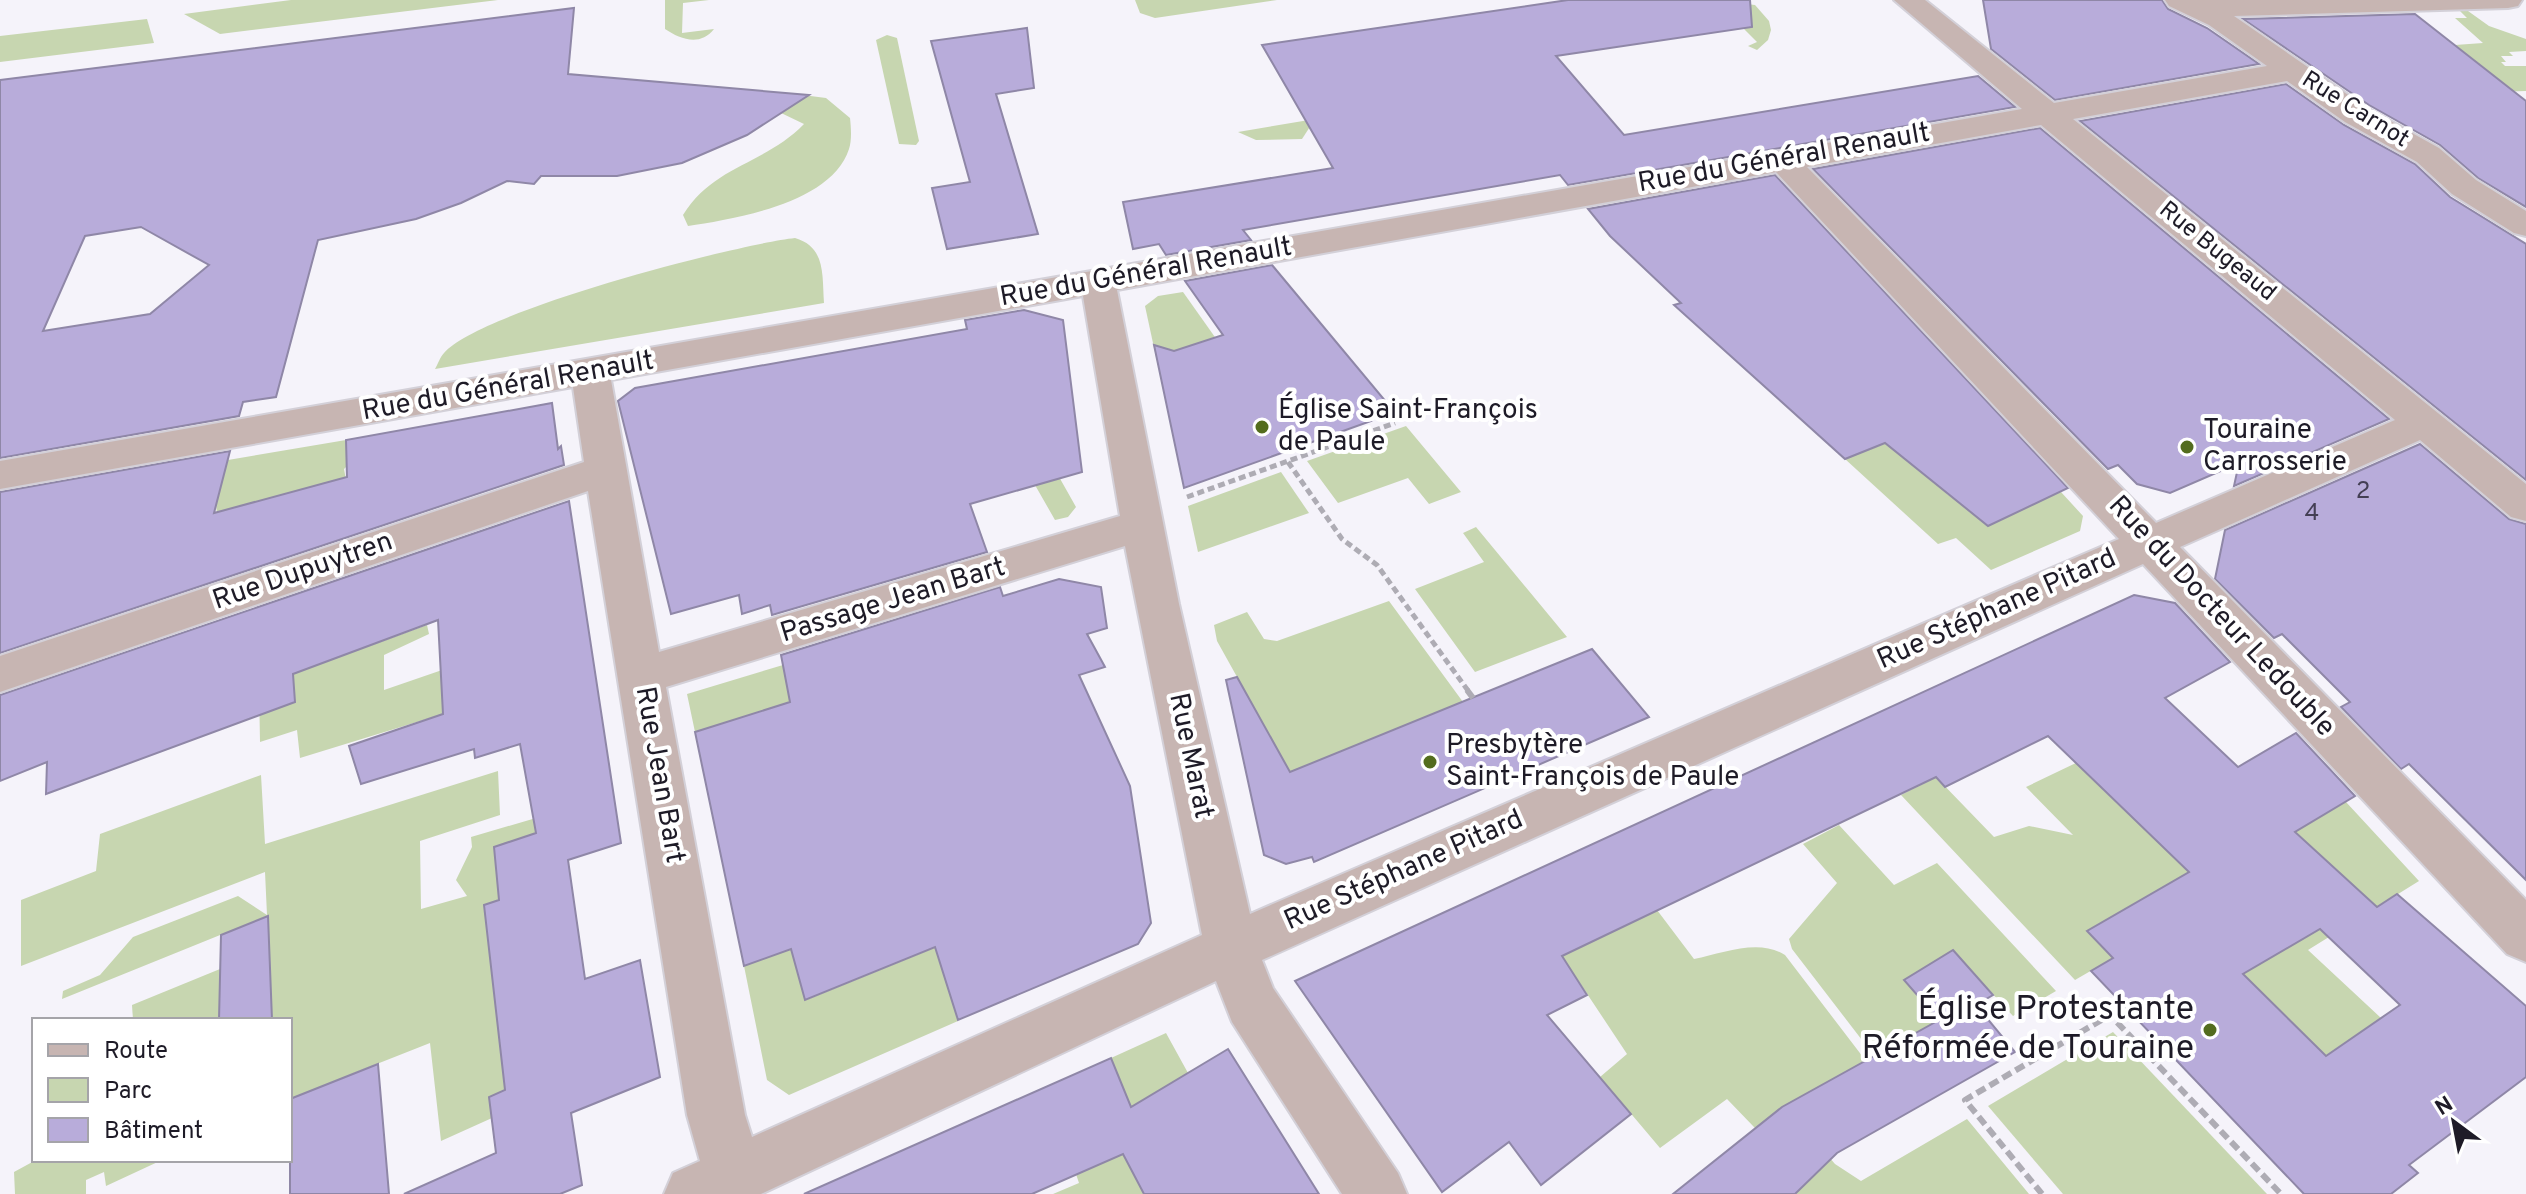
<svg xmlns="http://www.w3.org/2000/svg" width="2526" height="1194" font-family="Overpass,sans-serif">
<rect width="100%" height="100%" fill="#f5f3fa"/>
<g fill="#c7d6b0">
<path d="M291,0H498L220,34L184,14Z"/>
<path d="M665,0H709L683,3L682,33L714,29C700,47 680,39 665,29Z"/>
<path d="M1135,0H1277L1155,18L1140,13Z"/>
<path d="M1715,0L1755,5L1769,21L1771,30L1768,40L1757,50L1748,46L1757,42Z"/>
<path d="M2460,11H2468L2489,26L2526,39V51L2509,52L2513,56H2501L2506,62H2501L2505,66H2526V91L2496,92L2455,45L2483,43L2455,18H2467Z"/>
<path d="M147,19L154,43L0,62V36Z"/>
<path d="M887,35L897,38L919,141L916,145L899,144L876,40Z"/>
<path d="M795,94L826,98L850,118C851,127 852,140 849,149C832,203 735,219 688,226L683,215C714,165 764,165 804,124L779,112Z"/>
<path d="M1315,119L1302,139L1256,140L1238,132Z"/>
<path d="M795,238C826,247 822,275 824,303L435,369C438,364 440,357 444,353C480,311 734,245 795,238Z"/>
<path d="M1183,292L1217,340L1156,357L1145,306L1158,296Z"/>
<path d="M1051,371H1069L1075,415L1032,429L1076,507L1068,517L1055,520L1019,457Z"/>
<path d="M1406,426L1461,492L1429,504L1408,478L1338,503L1307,461Z"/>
<path d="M1913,433L1947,494L1957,501L1973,497L2003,517L2061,492L2083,516L2080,531L1991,570L1956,538L1938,544L1845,459Z"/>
<path d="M346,440L347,466L344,469L347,485L325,493L322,484L218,522L216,505L228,460Z"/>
<path d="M1281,472L1309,513L1198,552L1188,506Z"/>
<path d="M1476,527L1567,637L1475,672L1415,589L1484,562L1463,533Z"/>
<path d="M1389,601L1463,702L1290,772L1217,641L1214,625L1247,612L1264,639L1277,641Z"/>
<path d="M427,625L429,634L384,655V690L445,669L443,714L300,758L297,730L260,742L259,686Z"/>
<path d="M783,665L787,686L804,719L779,706L695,732L687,694Z"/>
<path d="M2105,749L2103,790L2140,825L2275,903L2309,935L2345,915L2295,832L2346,802L2419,881L2308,950L2381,1018L2390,1012L2408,1028L2375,1131L2140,900L2087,931L2113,958L2075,980L1901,795L1936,777L1994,837L2029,826L2073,835L2026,787Z"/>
<path d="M498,771L500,815L420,841L421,909L467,896L456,880L472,847L471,837L536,818L537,833L494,848L499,900L484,905L553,995L492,1118L441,1141L430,1043L354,1073L358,1138L305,1093L290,1099V1020H272L267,916L62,999L63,991L100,975L133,937L238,896L267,915L265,872L21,966V900L96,871L100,834L261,775L265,844Z"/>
<path d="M1839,825L1894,885L1937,863L2056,991L2013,1016L1953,951L1905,980L1939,1020L1875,1057L1792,949L1789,939L1837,883L1803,844Z"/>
<path d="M1657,910L1694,959C1723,953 1759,938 1785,955L1866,1061L1785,1106L1835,1164L1861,1181L1967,1119L2029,1194H1795L1807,1182L1727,1099L1660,1148L1600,1077L1627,1054L1562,956Z"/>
<path d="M951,941L943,972L958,1021L789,1095L767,1080L744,966L791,949L806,1000Z"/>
<path d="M220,969L219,1020H133L132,1005Z"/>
<path d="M2113,1032L2267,1194H2063L1988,1106Z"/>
<path d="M1166,1033L1188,1073L1170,1084L1139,1184L1144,1194H1053L1079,1183L1076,1174L1145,1144L1111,1058Z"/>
<path d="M36,1160H162L106,1186L104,1172L86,1180V1194H15L14,1172Z"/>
</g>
<g fill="#b8acda" stroke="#8f87a7" stroke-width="2" fill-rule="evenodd">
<path d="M1568,0H1750L1752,27L1556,56L1624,135L1978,76L2015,107L1568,185L1560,175L1243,230L1251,240L1166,255L1159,244L1133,249L1123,202L1333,168L1262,45Z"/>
<path d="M1983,0H2162L2168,9L2207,28L2259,64L2055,100L1991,49Z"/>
<path d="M574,8L568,74L809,95L747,135L682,163L617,176H541L534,184L507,181L461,203L416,219L318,240L276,397L243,402L239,416L0,458V80ZM141,227L209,265L150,314L43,331L85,236Z"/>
<path d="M2415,14L2526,101V207L2478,178L2440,145L2369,105L2243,19Z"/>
<path d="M1027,28L1034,88L996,94L1038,234L947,249L932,188L970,182L931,41Z"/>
<path d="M2286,84L2344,125L2415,164L2450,197L2526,244V480L2080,121Z"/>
<path d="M2040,128L2389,419L2234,486L2239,463L2170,493L2137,484L2118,465L2108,469L1813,169Z"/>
<path d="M1775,175L2068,488L1988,526L1885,443L1845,459L1674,305L1681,303L1610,236L1588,209Z"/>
<path d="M1272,265L1392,409L1368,417L1371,421L1184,488L1154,345L1174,351L1223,335L1185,281Z"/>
<path d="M1024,310L1063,320L1082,472L970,504L987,552L772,615L770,605L742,614L739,595L671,614L618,401L635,388L967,329L965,320Z"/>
<path d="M552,403L558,449L561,446L564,465L0,653V492L230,451L214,513L347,477L346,440Z"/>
<path d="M2420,444L2509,519L2526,524V880L2409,764L2401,769L2341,707L2350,702L2282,634L2274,638L2215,579L2225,530Z"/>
<path d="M569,501L621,843L568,860L585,979L640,960L660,1077L571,1113L582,1185L560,1194H404L496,1153L489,1097L505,1090L484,905L499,900L494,847L536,833L520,744L475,758L474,749L361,784L349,746L443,714L438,620L293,674L295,702L46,794L47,762L0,781V695Z"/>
<path d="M1059,579L1101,587L1107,628L1087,634L1105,667L1079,675L1130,786L1151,923L1138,944L958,1020L935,947L805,1000L791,949L744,966L695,732L790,702L781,655L1000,587L1003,596Z"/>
<path d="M2134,595L2175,603L2230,662L2165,698L2238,767L2296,733L2355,796L2295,832L2377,907L2397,894L2526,1006V1077L2409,1165L2418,1173L2391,1194H2304L2091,971L2113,958L2087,931L2189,872L2048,736L1945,787L1936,777L1562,956L1587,995L1547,1015L1631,1114L1541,1185L1509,1142L1442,1192L1295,981ZM2320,929L2400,1005L2326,1056L2243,974Z"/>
<path d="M1592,649L1649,717L1314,862L1312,857L1286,864L1264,855L1226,680L1237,677L1290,772Z"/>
<path d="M268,916L272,1020H219L221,935Z"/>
<path d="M1953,950L1993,995L1976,1005L2015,1052L1837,1153L1795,1194H1673L1782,1107L1939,1020L1904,980Z"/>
<path d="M1228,1049L1319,1194H1144L1123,1154L1032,1194H804L1111,1058L1131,1107Z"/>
<path d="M378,1064L389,1194H290V1099Z"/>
</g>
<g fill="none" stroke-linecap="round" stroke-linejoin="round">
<defs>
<path id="street" d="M1894,0H1925L2054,103L2267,66L2209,25L2169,6L2165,0H2522L2518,6L2508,8L2234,16L2367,108L2439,148L2476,180L2526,211V236L2514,233L2452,194L2417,162L2345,122L2287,81L2073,119L2526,484V521L2511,517L2420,440L2180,547L2526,900V962L2507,954L2143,564L1262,960L1273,988L1398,1173L1407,1194H1342L1232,1022L1216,981L761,1194H664L673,1173L700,1161L687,1115L588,491L0,692V656L584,462L573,387L0,489V461L2022,109ZM2041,125L2395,420L2156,523L1807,167ZM1776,172L2119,539L1250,914L1179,604L1117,290ZM1083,296L1120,516L659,652L611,380ZM1125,546L1202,935L752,1137L745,1115L666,687Z"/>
</defs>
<use href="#street" stroke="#d3d0d8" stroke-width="4"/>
<g stroke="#aeacb4" stroke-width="5" stroke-dasharray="7 4" stroke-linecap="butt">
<path d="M1288,462L1342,539L1377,565L1469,692"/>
<path d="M1187,497L1395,423"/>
</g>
<g stroke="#aeacb4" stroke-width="6" stroke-dasharray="10 5" stroke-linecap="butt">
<path d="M1467,690L1473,698"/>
<path d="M2042,1194L1965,1100L2110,1015L2281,1194"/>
</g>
<use href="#street" fill="#c7b5b2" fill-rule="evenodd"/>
</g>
<g fill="#536c1e" stroke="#fff" stroke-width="3">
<circle cx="1262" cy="427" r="8"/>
<circle cx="2187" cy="447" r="8"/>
<circle cx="1430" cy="762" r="8"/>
<circle cx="2210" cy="1030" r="8"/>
</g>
<g text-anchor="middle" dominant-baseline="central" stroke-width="8" stroke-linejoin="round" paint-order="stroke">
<g font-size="24" fill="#1e1b27" stroke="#fff">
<text transform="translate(2355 110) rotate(32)">Rue Carnot</text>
<text transform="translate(2217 252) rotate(39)">Rue Bugeaud</text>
</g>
<g font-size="24" fill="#443f54">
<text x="2363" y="492">2</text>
<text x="2312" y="514">4</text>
</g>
<g font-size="28" fill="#1e1b27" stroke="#fff">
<text transform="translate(1784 159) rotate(-10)">Rue du Général Renault</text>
<text transform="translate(1146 273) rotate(-10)">Rue du Général Renault</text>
<text transform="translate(508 387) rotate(-10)">Rue du Général Renault</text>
<text transform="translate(303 572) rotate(-19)">Rue Dupuytren</text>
<text transform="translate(893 601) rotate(-17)">Passage Jean Bart</text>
<text transform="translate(1997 610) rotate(-24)">Rue Stéphane Pitard</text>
<text transform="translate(2221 617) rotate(47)">Rue du Docteur Ledouble</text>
<text transform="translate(1190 756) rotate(78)">Rue Marat</text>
<text transform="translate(659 775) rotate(80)">Rue Jean Bart</text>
<text transform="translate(1404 871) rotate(-24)">Rue Stéphane Pitard</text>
</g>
<g font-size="28" fill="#1e1b27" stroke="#fff" text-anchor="start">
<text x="1278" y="411">Église Saint-François<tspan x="1278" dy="32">de Paule</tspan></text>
<text x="2203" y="431">Touraine<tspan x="2203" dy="32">Carrosserie</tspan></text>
<text x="1446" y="746">Presbytère<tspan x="1446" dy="32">Saint-François de Paule</tspan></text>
</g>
<g font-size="34" fill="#1e1b27" stroke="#fff" text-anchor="end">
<text x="2194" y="1010">Église Protestante<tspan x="2194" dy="39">Réformée de Touraine</tspan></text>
</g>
</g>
<rect x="32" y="1018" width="260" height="144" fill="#ffffff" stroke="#a5a4a9" stroke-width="2"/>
<rect x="48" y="1044" width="40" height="12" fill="#c7b5b2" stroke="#a5a4a9" stroke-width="2"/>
<text x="104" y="1058" font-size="24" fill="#1e1b27">Route</text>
<rect x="48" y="1078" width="40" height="24" fill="#c7d6b0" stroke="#a5a4a9" stroke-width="2"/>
<text x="104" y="1098" font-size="24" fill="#1e1b27">Parc</text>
<rect x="48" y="1118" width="40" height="24" fill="#b8acda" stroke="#a5a4a9" stroke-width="2"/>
<text x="104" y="1138" font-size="24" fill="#1e1b27">Bâtiment</text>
<g transform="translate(2454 1122) rotate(328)" stroke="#ffffff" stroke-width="6" paint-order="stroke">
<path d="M0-6L14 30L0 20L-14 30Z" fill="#1e1b27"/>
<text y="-12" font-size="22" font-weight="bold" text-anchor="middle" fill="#1e1b27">N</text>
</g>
</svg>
